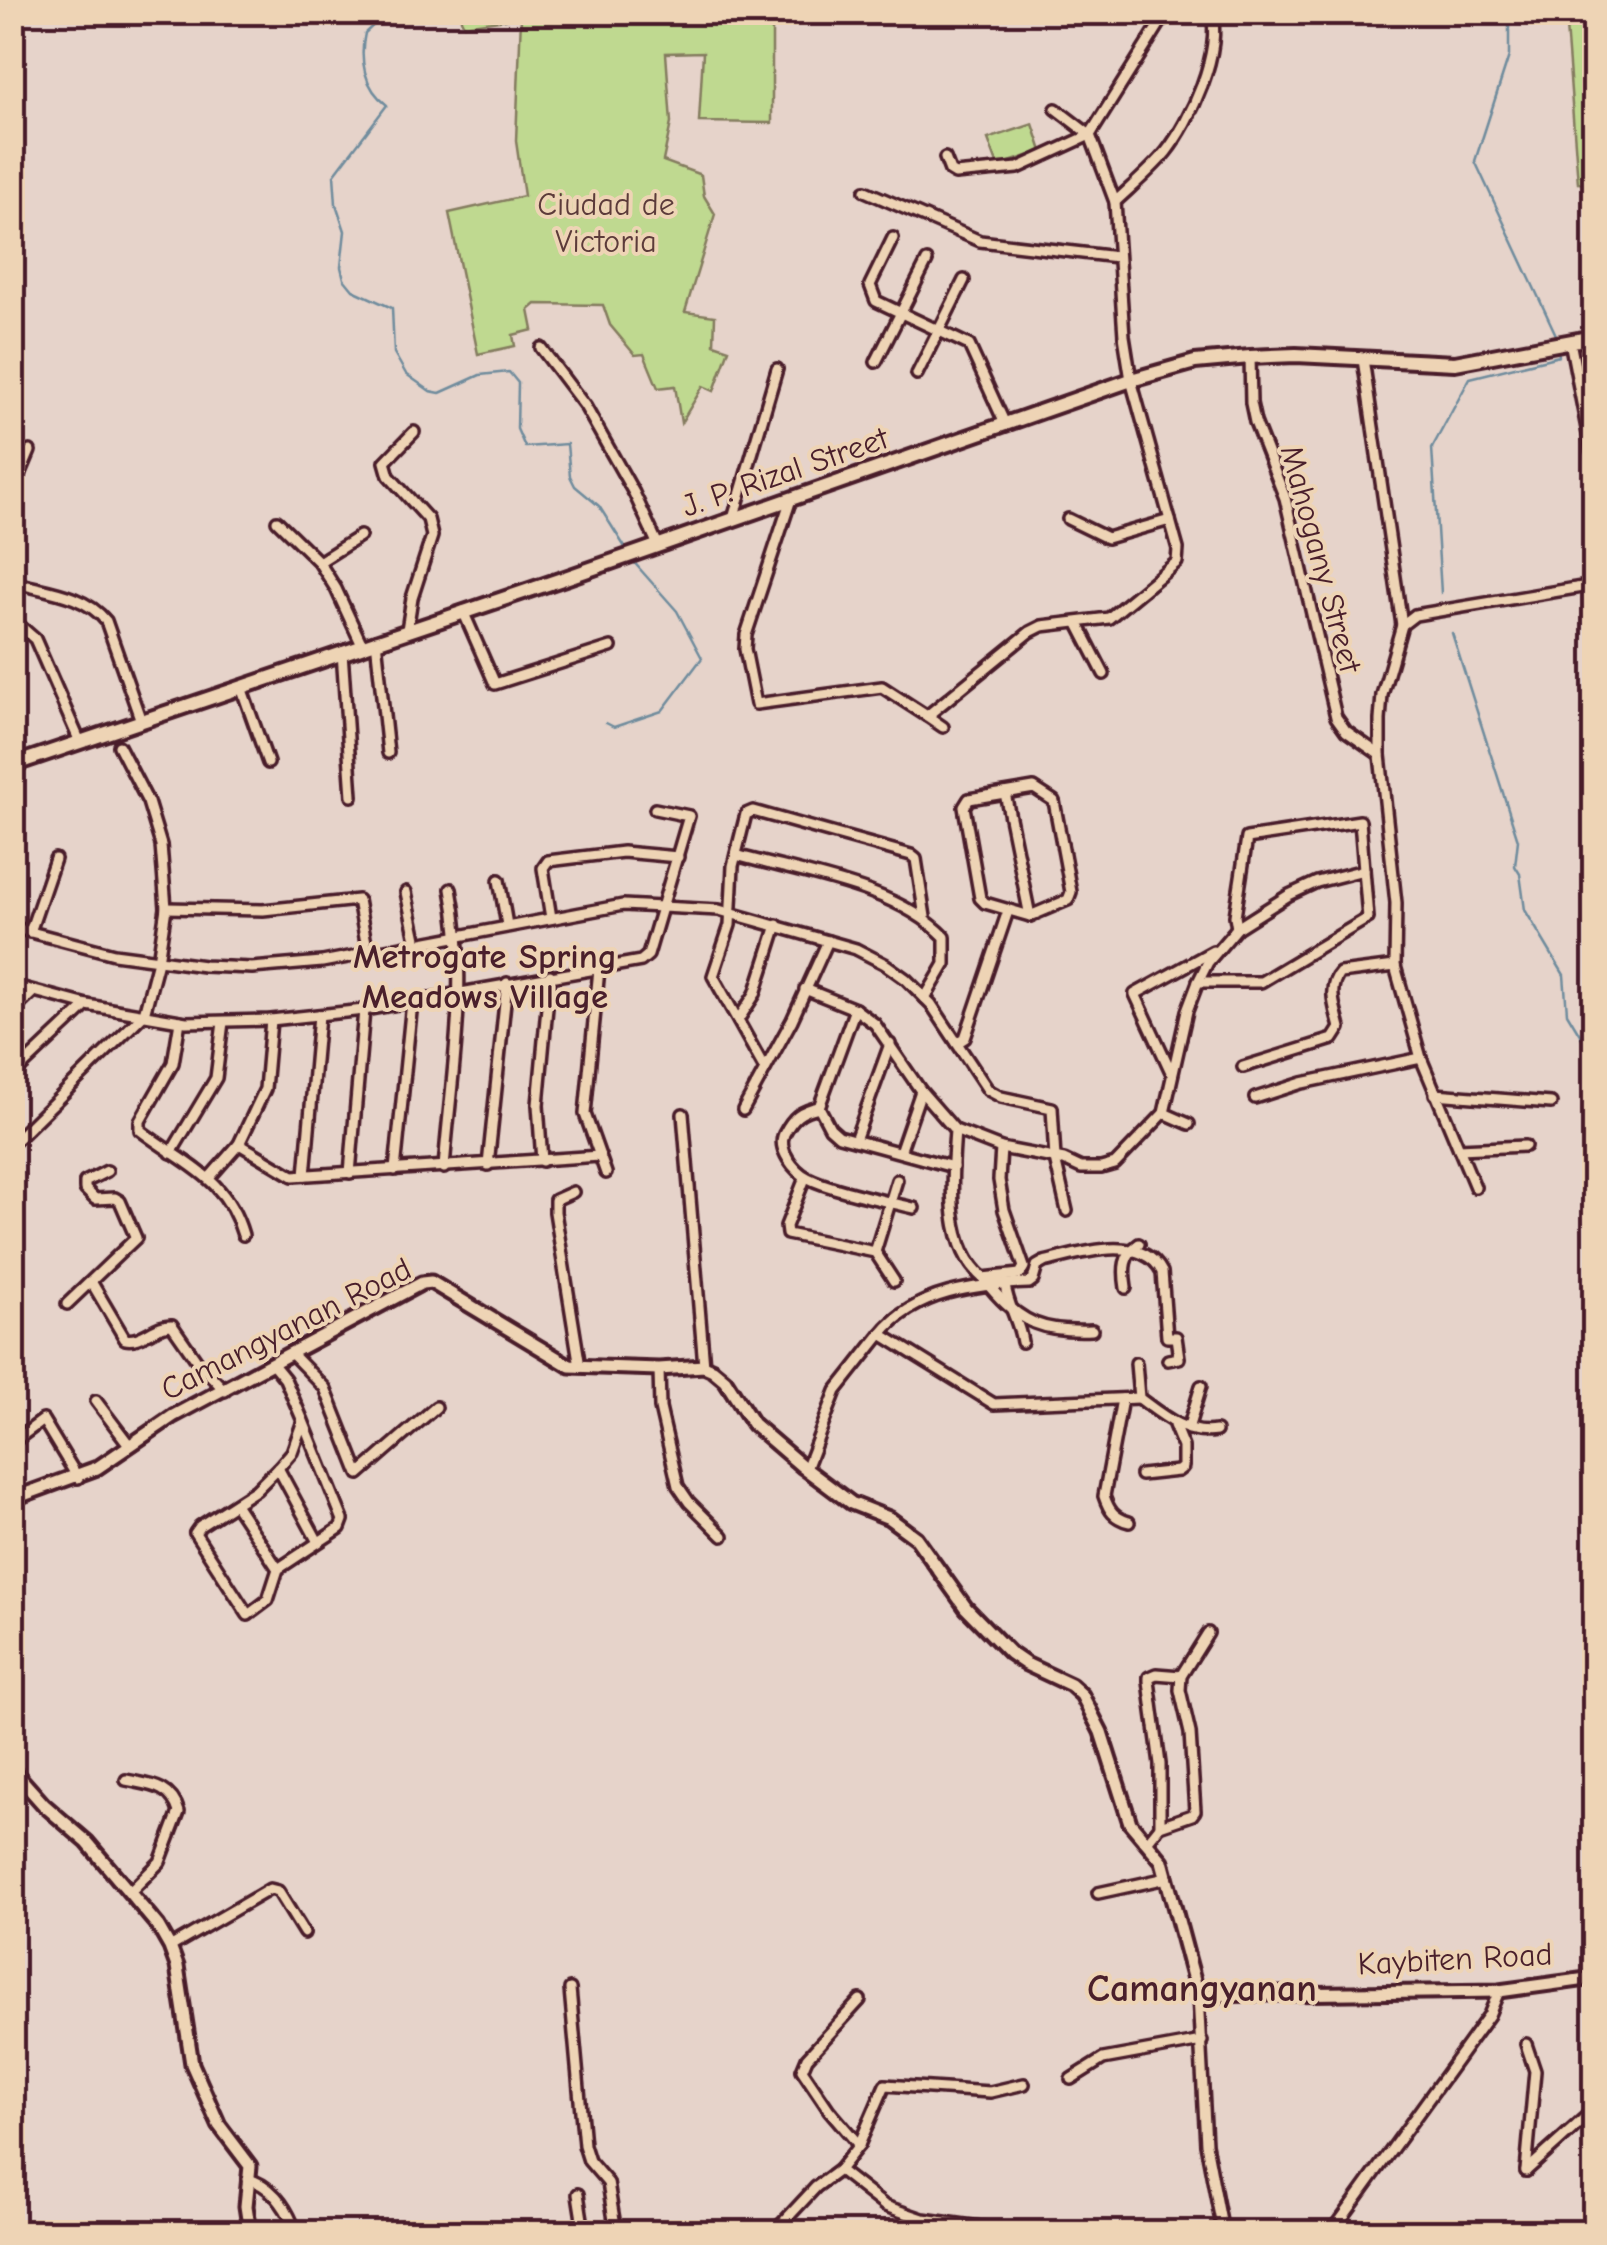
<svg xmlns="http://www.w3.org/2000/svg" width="1607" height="2245" font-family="'Comic Neue',sans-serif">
<rect width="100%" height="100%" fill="#e6d3ca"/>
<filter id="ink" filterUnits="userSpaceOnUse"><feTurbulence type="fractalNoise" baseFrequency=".01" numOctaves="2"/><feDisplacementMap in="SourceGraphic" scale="20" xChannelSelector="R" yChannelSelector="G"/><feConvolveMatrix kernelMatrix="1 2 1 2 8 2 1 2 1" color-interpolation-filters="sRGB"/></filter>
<g filter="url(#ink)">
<g fill="#bfd990" stroke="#847c5e" stroke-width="2.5">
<path d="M458,13H772V123L699,122L703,52L666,53L671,123L663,161L701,175L704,196L715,214L685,312L715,316L714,344L729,349L714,391L703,386L681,423L675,386L658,388L644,354L635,355L610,325L603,305L536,304L529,310L533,330L513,335L515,346L478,354L449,213L524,196L516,141L521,17L464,25Z"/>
<path d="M1565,13H1594V184L1578,183Z"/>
<path d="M1033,124L1042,151L998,166L988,139Z"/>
</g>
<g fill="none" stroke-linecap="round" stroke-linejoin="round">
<g stroke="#708c9d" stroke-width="2.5">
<path d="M401,12L378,21L365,33C359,59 364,88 387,105L334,175L336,204L345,231L341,267L344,279L353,290L392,308L394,353L406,374L430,391L440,393L480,375L509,372L518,383L517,429L525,447L567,444L570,476L575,486L599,506L628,552"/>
<path d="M1509,12V56L1475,161L1557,337"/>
<path d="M1441,593L1432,448L1470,378L1559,356L1558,350"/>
<path d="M1452,633L1518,840L1515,866L1520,874L1525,910L1564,975L1567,1013L1594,1058"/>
<path d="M606,723L614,727L662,711L702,658L677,611L631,559"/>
</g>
<defs>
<g id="minor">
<path d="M945,158L950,171L955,174L1018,168L1090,135L1167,12"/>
<path d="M865,191L980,241L1117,257"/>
<path d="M1115,202C1132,186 1151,170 1166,152C1190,122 1223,51 1211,12"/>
<path d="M893,238L870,285L876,301L969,345L1005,424"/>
<path d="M1570,341L1594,465"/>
<path d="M541,348L585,406L634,493L658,545"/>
<path d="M1250,357L1251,403L1255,422L1285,498L1336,717L1346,731L1380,755"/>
<path d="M1363,359L1402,625"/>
<path d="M876,362L927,261"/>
<path d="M917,374L964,280"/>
<path d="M12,494L30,451"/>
<path d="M791,499L746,635L745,649L756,704L882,687L927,716L1030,632L1042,626L1109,618L1177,562L1178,549L1131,380L1124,336L1115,202L1090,135L1056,109"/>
<path d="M733,519L777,369"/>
<path d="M1068,519L1107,538L1170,520"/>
<path d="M277,521L319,562"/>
<path d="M360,536L319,562L336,589L362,645"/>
<path d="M12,582C44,591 85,594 106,621L141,721"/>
<path d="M463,611L495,684L611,647"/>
<path d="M12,619L35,639L80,742"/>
<path d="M1078,624L1104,674"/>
<path d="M407,630L412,598L432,536L428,519L389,476L385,462L414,432"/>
<path d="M376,640L388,753"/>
<path d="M342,652L352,796"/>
<path d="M241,687L268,763"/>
<path d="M927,716L943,727"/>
<path d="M1034,788L1054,801L1071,892L1068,900L1030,916L985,903L980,898L964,807L969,799Z"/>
<path d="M1005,793L1030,916"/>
<path d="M736,855C803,874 895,886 945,937V964L925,998"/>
<path d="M499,880L507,925"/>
<path d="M406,892L417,944"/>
<path d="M166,908L263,910L358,900L368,953"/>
<path d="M551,918L543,868L548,861L623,852L678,857"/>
<path d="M12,927L114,954L204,966L252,968L322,962L623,905L719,910L856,949L885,964L906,979L931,1004L988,1090L1001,1097L1052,1108L1055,1159L1067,1211"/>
<path d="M30,932L55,859"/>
<path d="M599,969L585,1114L606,1173"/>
<path d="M1198,982H1261L1368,918L1360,821L1247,838L1235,916L1237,928"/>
<path d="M12,985L87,1005L186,1022L271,1020L364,1010L641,961L648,955L689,816L655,809"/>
<path d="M805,989L855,1009L875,1024L921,1091L955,1130L1001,1148L1064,1160L1081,1168H1101L1115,1164L1164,1113L1187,1011L1198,982L1208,962L1237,928L1289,895L1317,882L1364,870"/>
<path d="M855,1009L819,1107L830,1128L839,1136L953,1167"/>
<path d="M12,1012L33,992"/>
<path d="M738,1020L755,994L777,925"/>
<path d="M180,1021L173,1063L140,1121V1130C185,1165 226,1176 243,1235"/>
<path d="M957,1043L965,1038L1008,911"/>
<path d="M1243,1067L1333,1039L1340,1028C1336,1010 1326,988 1340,973L1395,966"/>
<path d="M765,1069L713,976L730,925L733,866L746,814L753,811L911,855L916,859L925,917"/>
<path d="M1172,1074L1135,994L1213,951"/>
<path d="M12,1076L87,1005"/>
<path d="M1435,1094L1551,1103"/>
<path d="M1255,1098L1302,1083L1421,1058"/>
<path d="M819,1107C800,1111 793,1117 784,1134C777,1149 794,1171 808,1178C831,1190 886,1201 914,1208"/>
<path d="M743,1110L792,1020L828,941"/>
<path d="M1164,1113L1189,1124"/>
<path d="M683,1114L704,1366"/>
<path d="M955,1130C952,1176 944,1245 983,1278L1020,1274L1024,1267L1004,1210L999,1180L1001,1148"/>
<path d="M855,1140L890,1044"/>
<path d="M12,1144L144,1014L158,961L166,908L161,845L148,802L119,746"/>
<path d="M239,1144L293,1176L600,1156"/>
<path d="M1459,1149L1525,1146"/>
<path d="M900,1152L921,1091"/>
<path d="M171,1153L216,1078L223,1022"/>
<path d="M542,1161L538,1105L550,975"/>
<path d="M488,1165L507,983"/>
<path d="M444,1168C451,1077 469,980 451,889"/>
<path d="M395,1170L412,1002"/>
<path d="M350,1173L364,1010"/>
<path d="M305,1175L319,1015"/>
<path d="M210,1177L239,1144L265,1089L271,1020"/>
<path d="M805,1178L786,1226L787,1234L875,1252L894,1281"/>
<path d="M1475,1187L1421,1058L1395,966L1396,903L1380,755V720L1382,695L1402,625L1415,615L1594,585"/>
<path d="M573,1192L555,1200V1212L580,1367"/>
<path d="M875,1252L897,1180"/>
<path d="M92,1283L125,1339C141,1343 155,1324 172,1325L197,1361L225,1391"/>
<path d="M1005,1285C1008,1307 1019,1321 1022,1342"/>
<path d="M990,1287C1021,1324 1044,1332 1092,1330"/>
<path d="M1126,1288C1123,1269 1123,1255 1139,1244"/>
<path d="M67,1304L136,1238L120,1201L115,1198L95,1199L85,1189V1182L107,1171"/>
<path d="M881,1334C915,1291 977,1284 1029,1283L1033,1280L1037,1266L1044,1262C1077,1254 1142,1232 1162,1272L1167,1337H1176L1179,1358L1168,1360"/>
<path d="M291,1353L325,1388L359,1474L436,1407"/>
<path d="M272,1363L285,1379L303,1421L292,1452L278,1468L256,1490L200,1526L195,1533L248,1615L268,1600L278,1569L340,1528L343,1520L303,1421"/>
<path d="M1136,1363L1139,1398C1162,1415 1186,1436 1216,1431"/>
<path d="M659,1369L660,1408L678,1486L689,1502L723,1536"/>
<path d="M1122,1399L1104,1496C1109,1511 1114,1518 1129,1522"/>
<path d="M96,1401L130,1446"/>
<path d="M1188,1429L1201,1386"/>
<path d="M12,1443L43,1420L78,1478"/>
<path d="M278,1468L318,1542"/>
<path d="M806,1469L836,1391L881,1334L994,1404L1139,1398"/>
<path d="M1141,1475L1178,1471L1183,1467V1447L1174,1425"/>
<path d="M235,1504L278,1569"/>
<path d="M126,1780C150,1785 171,1785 179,1812L160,1862L130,1892"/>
<path d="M1160,1826V1764L1149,1681V1677L1156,1674L1181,1676"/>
<path d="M1148,1841L1160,1826L1192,1815L1195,1811L1190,1733L1180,1690L1181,1676L1208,1633"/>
<path d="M1098,1893L1167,1878"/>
<path d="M170,1947L270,1889L278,1891L304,1933"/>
<path d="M570,1989L584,2145L589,2161L608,2183L616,2232"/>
<path d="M1198,1995L1206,2144L1223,2232"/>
<path d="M1526,2044L1535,2071L1526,2171"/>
<path d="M1071,2079L1103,2059L1202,2041"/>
<path d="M859,2145L885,2085L990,2092L1024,2084"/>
<path d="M839,2170L859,2145L829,2110L802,2070L807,2058L860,2000"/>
<path d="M1526,2171L1589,2114L1594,2103"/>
<path d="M247,2179C270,2184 285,2205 293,2225"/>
<path d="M578,2194L584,2232"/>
<path d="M774,2232L816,2187L839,2170L885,2206L923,2219L1008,2231L1088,2232"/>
<path d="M1328,2232L1335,2228L1489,2015L1499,1991"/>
</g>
<g id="tertiary">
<path d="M12,1499L97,1468L173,1416L422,1283L431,1282L570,1366L659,1369L704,1366L713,1370L725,1380L753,1424L803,1467L851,1503L889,1518L916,1538L966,1608L1010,1653L1026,1664L1071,1685L1082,1695L1101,1732L1130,1823L1162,1861L1198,1995L1499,1991L1594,1978"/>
<path d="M12,1769L44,1805L87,1842L158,1926L170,1947L177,1966L192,2064L219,2125L250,2166L246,2206L250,2232"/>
</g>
<path id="secondary" d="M12,765L568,577L1131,380L1195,362L1250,357L1296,355L1455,363L1594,337"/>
</defs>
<use href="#minor" stroke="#4a1f2b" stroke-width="16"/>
<use href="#tertiary" stroke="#4a1f2b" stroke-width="19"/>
<use href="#secondary" stroke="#4a1f2b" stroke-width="20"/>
<use href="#minor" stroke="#eed4b5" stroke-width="9"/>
<use href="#tertiary" stroke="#eed4b5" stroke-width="11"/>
<use href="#secondary" stroke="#eed4b5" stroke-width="12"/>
</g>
</g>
<g text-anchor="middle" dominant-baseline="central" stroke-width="8" stroke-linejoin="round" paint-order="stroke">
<g font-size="32" fill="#5c3b3a" stroke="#eed4b5">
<text x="606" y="204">Ciudad de<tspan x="606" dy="37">Victoria</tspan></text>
</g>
<g font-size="32" fill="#4a1f2b" stroke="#eed4b5">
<text transform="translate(785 472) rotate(-19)">J. P. Rizal Street</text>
<text transform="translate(1321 559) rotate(75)">Mahogany Street</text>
<text transform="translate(286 1329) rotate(-27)">Camangyanan Road</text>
<text transform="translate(1455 1959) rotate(-3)">Kaybiten Road</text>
</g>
<g font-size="35" font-weight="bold" fill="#4a1f2b" stroke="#eed4b5">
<text x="485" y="956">Metrogate Spring<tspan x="485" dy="40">Meadows Village</tspan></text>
</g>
<g font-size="38" font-weight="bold" fill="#4a1f2b" stroke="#eed4b5">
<text x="1202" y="1989">Camangyanan</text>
</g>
</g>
<rect width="1607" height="2245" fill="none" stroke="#eed4b5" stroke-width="50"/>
<rect x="25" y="25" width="1557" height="2195" fill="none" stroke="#4a1f2b" stroke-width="4" filter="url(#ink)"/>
</svg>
